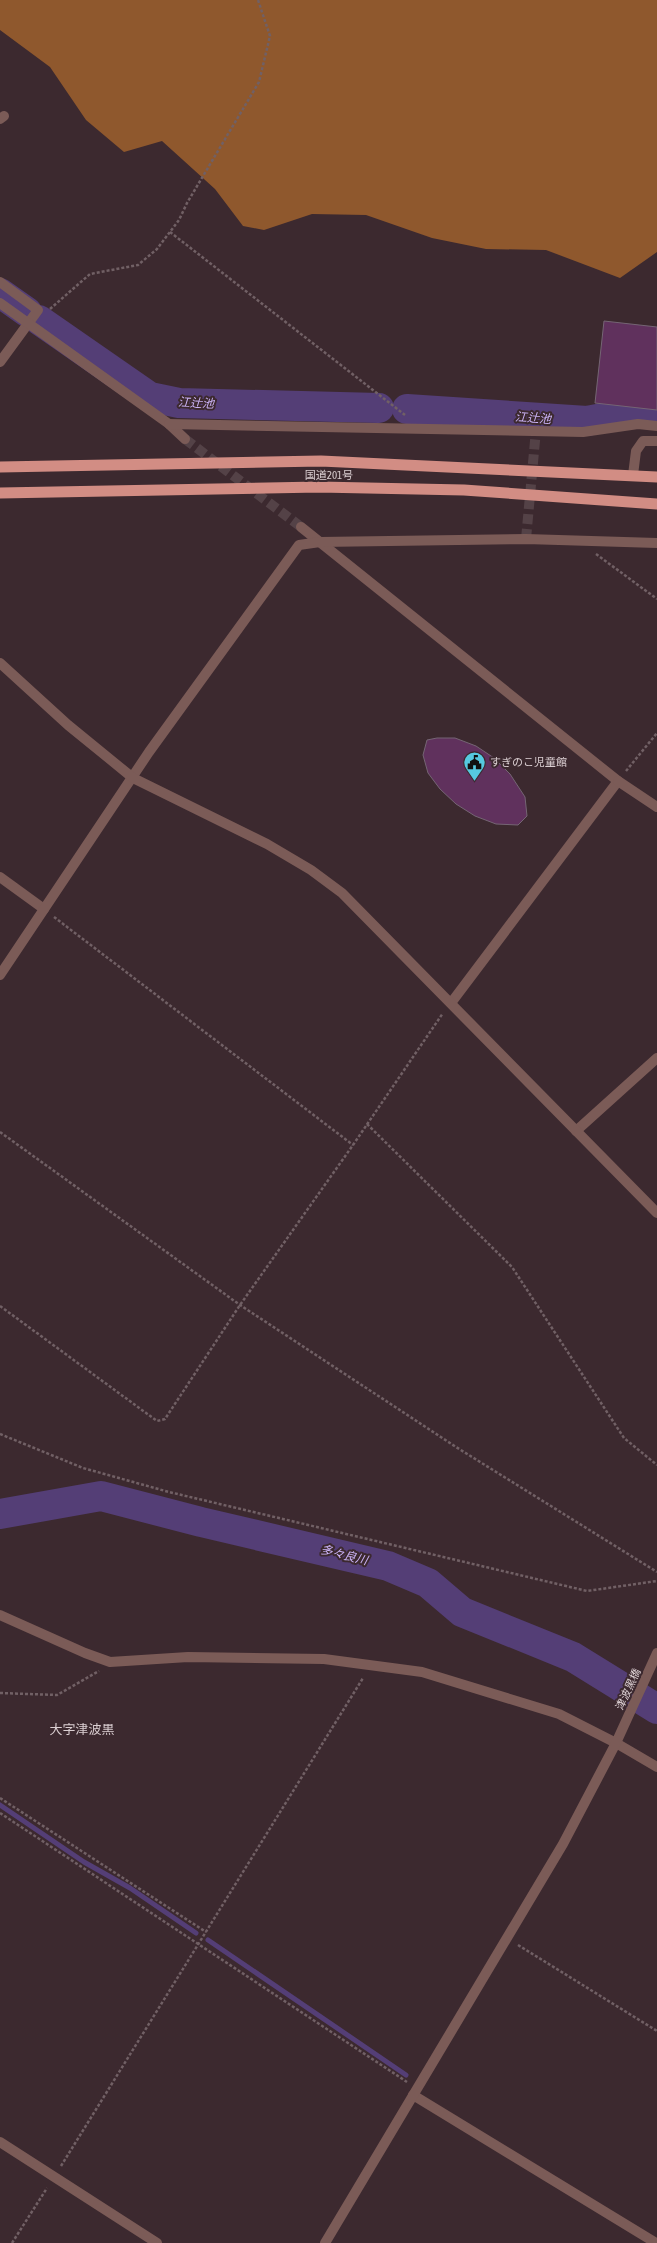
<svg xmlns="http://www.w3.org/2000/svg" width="657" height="2243" font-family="'Asap Condensed','Noto Sans JP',sans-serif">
<rect width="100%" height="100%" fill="#3c292f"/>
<path fill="#8f582d" d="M0,0H657V252L620,278L546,250L486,249L432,238L366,215L312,214L264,230L243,226L215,189L162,141L124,152L86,120L50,67L0,30Z"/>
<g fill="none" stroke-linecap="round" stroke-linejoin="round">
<g stroke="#543e76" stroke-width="5">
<path d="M0,1805L84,1862L130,1888L196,1933"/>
<path d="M208,1940L406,2075"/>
</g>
<g stroke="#543e76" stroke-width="30">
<path d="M0,293L27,312"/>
<path d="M39,320L150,397L179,403L379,408"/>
<path d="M407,409L587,421L638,411L657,414"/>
<path d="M0,1514L101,1496L201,1522L388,1566L428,1583L462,1612L573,1657L657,1709"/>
</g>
</g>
<g fill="#60315d" stroke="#756574">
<path d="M604,321L657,327V410L595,403Z"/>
<path d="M437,738H455L476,746L494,758L510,774L525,797L527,816L518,825L496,824L475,816L456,804L440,789L428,773L423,755L427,740Z"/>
</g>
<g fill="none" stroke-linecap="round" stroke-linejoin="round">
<g stroke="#544247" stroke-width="10" stroke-dasharray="10 5" stroke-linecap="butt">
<path d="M185,439L301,527"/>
<path d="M526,539L536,430"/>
</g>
<g stroke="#716065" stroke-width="2.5" stroke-dasharray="3 2" stroke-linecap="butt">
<path d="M170,232L405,415"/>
<path d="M50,309L90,274L138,265L157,249L179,220L187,203L259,82L270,36L258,0"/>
<path d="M596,554L657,599"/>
<path d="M626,771L657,733"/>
<path d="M54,917L353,1145"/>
<path d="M367,1124L512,1267L624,1438L657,1465"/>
<path d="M0,1132L240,1305L456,1447L657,1572"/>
<path d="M0,1306L157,1421L165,1419L240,1305L353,1145L443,1013"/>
<path d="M0,1434L83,1468L169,1492L587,1591L657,1581"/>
<path d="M0,1693L57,1695L99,1671"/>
<path d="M0,1798L206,1932"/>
<path d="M0,1813L407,2082"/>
<path d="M518,1945L657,2031"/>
<path d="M61,2166L363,1678"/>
<path d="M12,2243L47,2188"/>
</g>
<g stroke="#7b5b57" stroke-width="10">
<path d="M0,119L4,116"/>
<path d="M0,282L38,310L0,362"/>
<path d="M0,303L169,424L185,439"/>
<path d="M169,424L583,432L638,424L657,426"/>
<path d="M633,475L636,451L643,441H657"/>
<path d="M301,527L618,781L451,1003"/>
<path d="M618,781L657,807"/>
<path d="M0,877L44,909"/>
<path d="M0,975L149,752L299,545L320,542L526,539L657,543"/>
<path d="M576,1131L657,1058"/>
<path d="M0,1615L85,1653L110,1662L188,1657L324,1659L422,1672L559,1714L616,1743L657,1767"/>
<path d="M413,2095L656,2243"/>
</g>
<g stroke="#7b5b57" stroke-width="10">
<path d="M0,663L68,725L133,778L267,844L311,870L342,893L657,1213"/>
<path d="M0,2142L157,2243"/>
<path d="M325,2243L563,1844L616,1743L657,1653"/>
</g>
<g stroke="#d28d84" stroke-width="11">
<path d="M0,467L321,461L657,477"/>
<path d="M0,493L319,487L464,490L657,504"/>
</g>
</g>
<defs>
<symbol id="civic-pin" viewBox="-11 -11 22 30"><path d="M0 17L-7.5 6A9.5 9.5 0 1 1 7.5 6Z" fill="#56c9e0" stroke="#3c292f"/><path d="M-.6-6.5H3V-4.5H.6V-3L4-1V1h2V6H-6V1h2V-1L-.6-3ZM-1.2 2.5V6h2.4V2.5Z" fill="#111"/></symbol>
</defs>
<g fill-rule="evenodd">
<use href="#civic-pin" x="462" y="750" width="25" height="34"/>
</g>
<g text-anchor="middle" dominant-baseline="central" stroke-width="4" stroke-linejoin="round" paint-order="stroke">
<g font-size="11" fill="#dbcfd2" stroke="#3c292f">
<text x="329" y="475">国道201号</text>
<text transform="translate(628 1689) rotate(-65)">津波黒橋</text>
</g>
<g font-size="11" fill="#dbcfd2" stroke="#3c292f" text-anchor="start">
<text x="490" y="762">すぎのこ児童館</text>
</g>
<g font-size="12" font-style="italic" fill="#ccb4f8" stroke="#3c292f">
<text transform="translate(196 403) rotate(3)">江辻池</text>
<text transform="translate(533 418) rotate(4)">江辻池</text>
<text transform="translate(344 1555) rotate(14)">多々良川</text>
</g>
<g font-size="13" fill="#dbcfd2" stroke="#3c292f">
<text x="82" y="1729">大字津波黒</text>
</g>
</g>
</svg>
